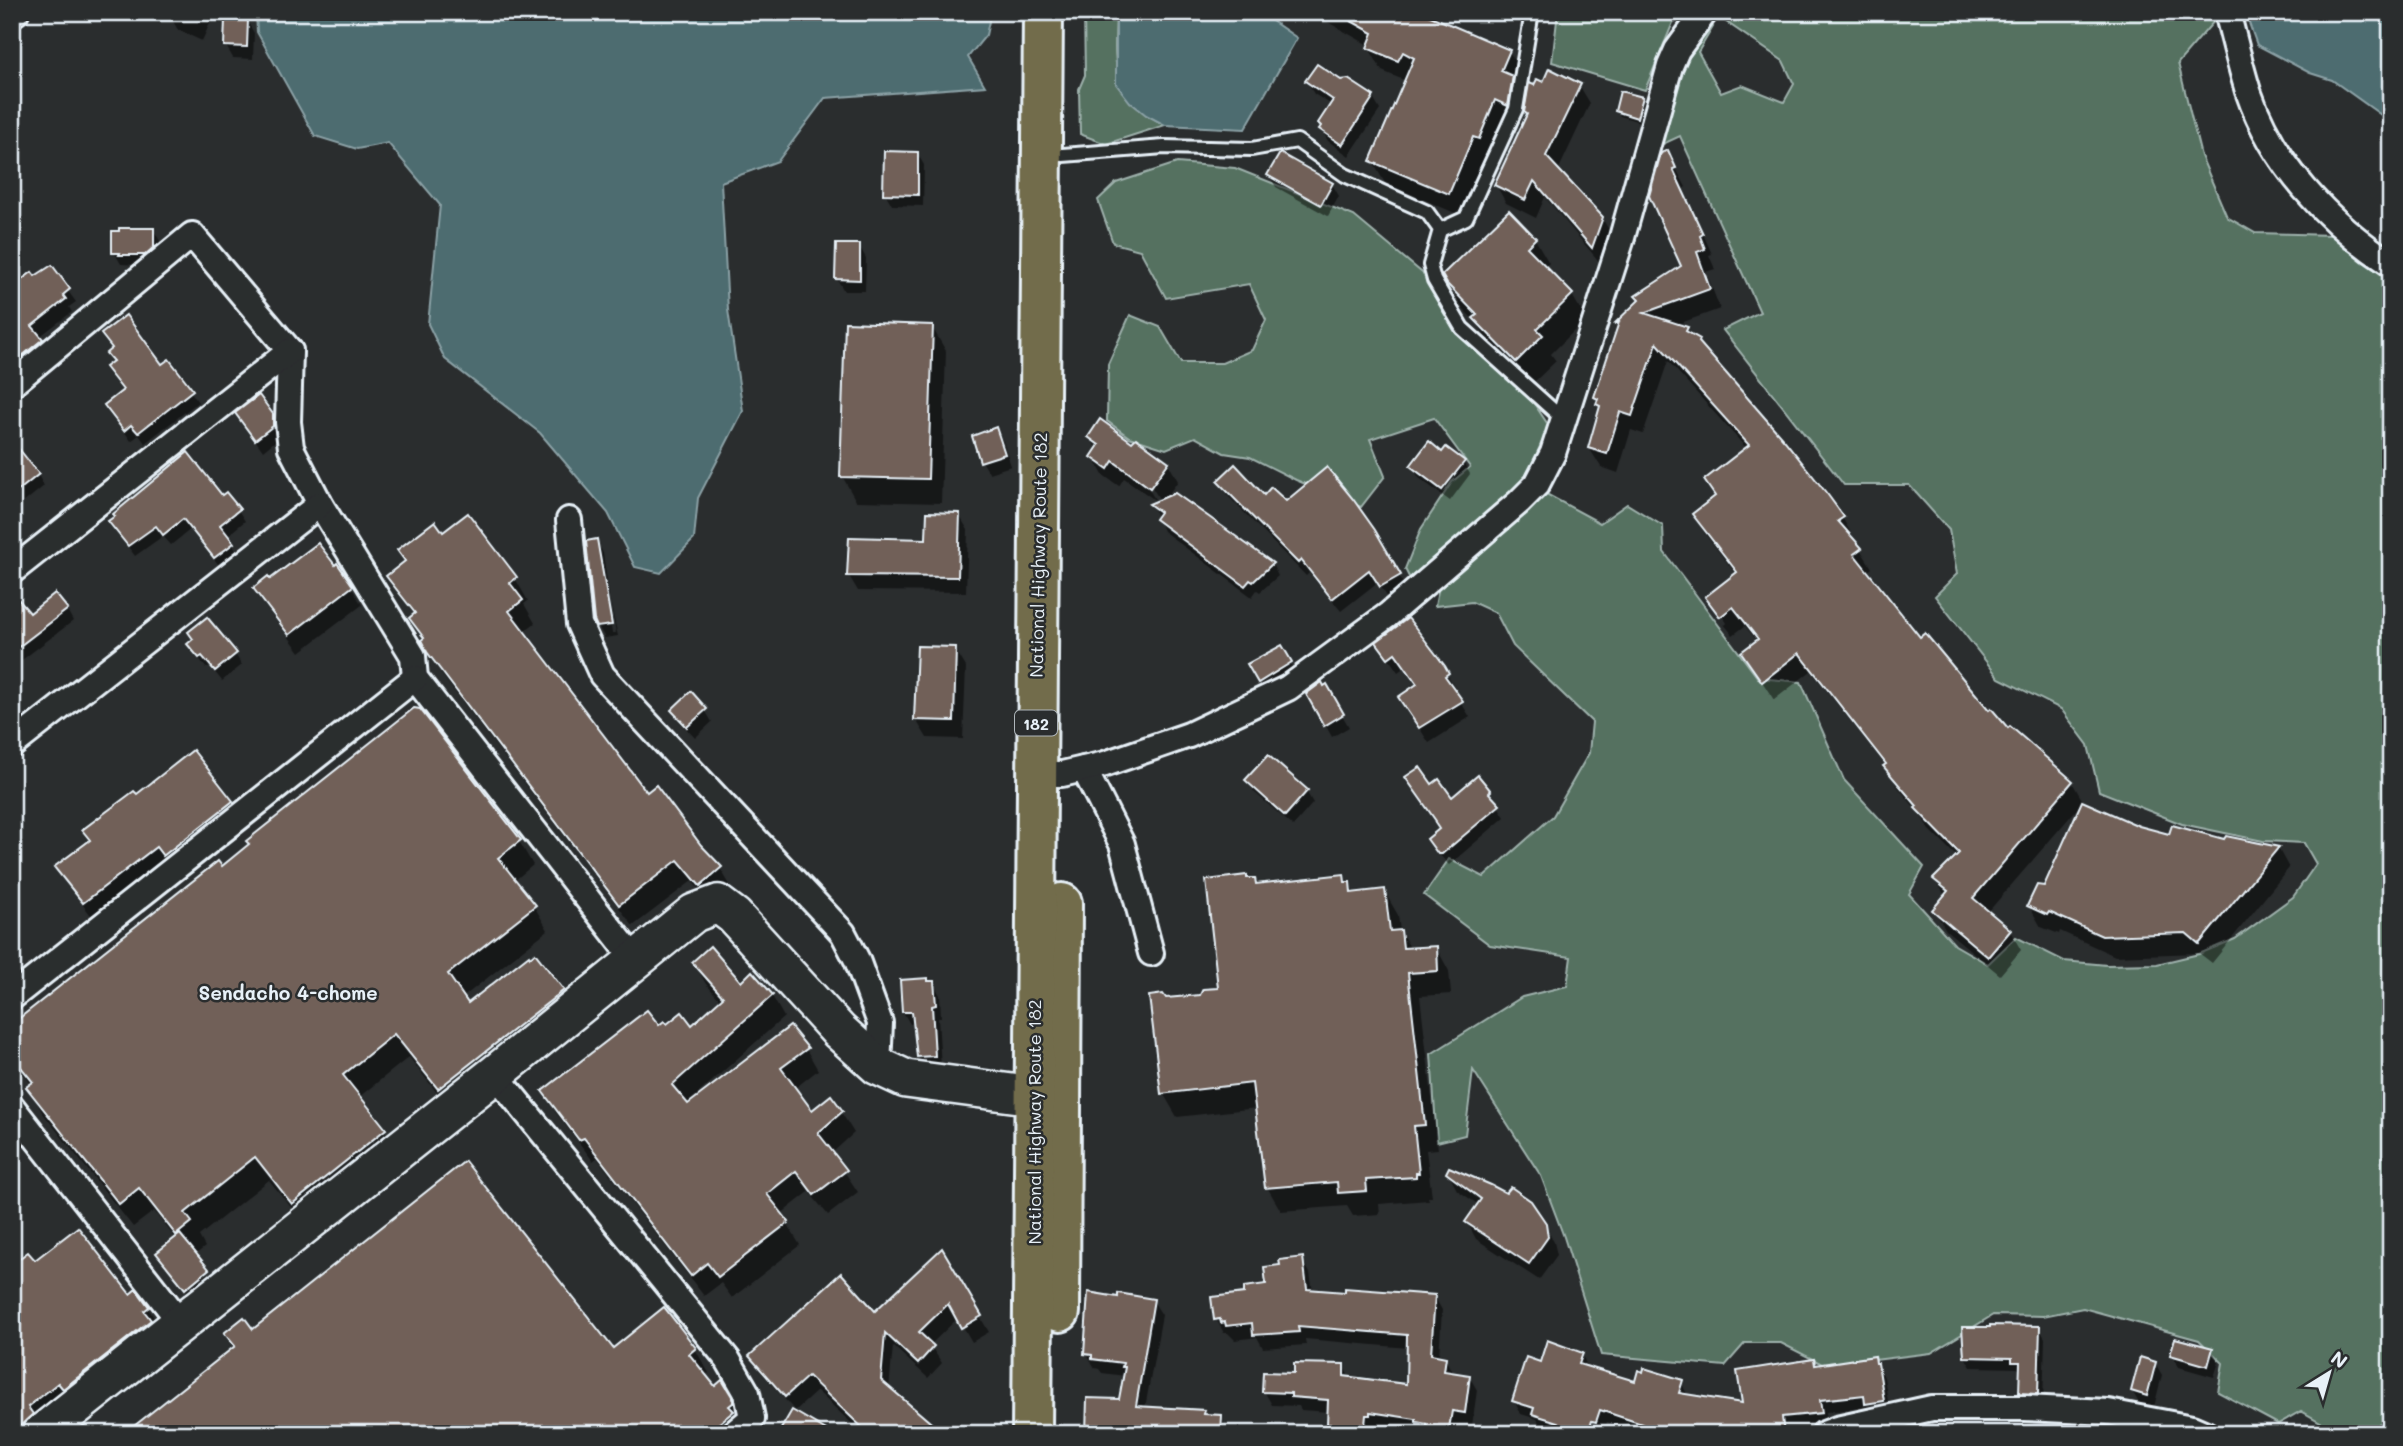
<svg xmlns="http://www.w3.org/2000/svg" width="2403" height="1446" font-family="Mali,sans-serif">
<rect width="100%" height="100%" fill="#2a2d2e"/>
<filter id="ink" filterUnits="userSpaceOnUse"><feTurbulence type="fractalNoise" baseFrequency=".0143" numOctaves="2"/><feDisplacementMap in="SourceGraphic" scale="14" xChannelSelector="R" yChannelSelector="G"/><feConvolveMatrix kernelMatrix="1 2 1 2 8 2 1 2 1" color-interpolation-filters="sRGB"/></filter>
<g filter="url(#ink)">
<g fill="#557160" stroke="#9eb1ac" stroke-width="2">
<path d="M1084,12H1116C1114,67 1110,97 1165,125L1106,144L1080,134L1079,89L1085,75Z"/>
<path d="M1558,12H1681L1674,20L1645,90L1552,62Z"/>
<path d="M1718,12H2212L2215,20L2178,63L2201,156L2227,217L2255,233L2333,235L2391,273V1427L2365,1431L2331,1428L2301,1411L2278,1424L2218,1392L2223,1363L2199,1340L2083,1308L2043,1316L1993,1315L1931,1353L1826,1366L1781,1343H1745L1725,1366L1601,1355L1564,1237L1541,1176L1473,1070L1465,1135L1437,1142L1431,1054L1522,997L1567,986L1571,957L1490,945L1424,895L1449,859L1484,877L1553,816L1589,753L1592,722L1513,646L1496,613L1472,602L1435,606L1440,581L1539,490L1600,523L1627,504L1663,526L1664,552L1758,678L1801,682L1844,780L1924,867L1909,894L1955,945L1988,964L2016,937L2064,961L2107,965L2157,964L2199,954L2235,939L2293,897L2316,864L2304,843L2263,841L2182,824L2099,791L2088,745L2061,709L1999,678L1935,596L1957,574L1949,530L1909,485H1844L1723,330L1760,312L1680,136L1652,149L1690,40L1706,21L1713,27L1698,52L1721,93L1742,85L1784,102L1794,84L1783,61L1716,15Z"/>
<path d="M1177,163L1235,168L1354,216L1427,277L1457,329L1527,393L1549,426L1526,478L1413,585L1405,569L1421,529L1452,482L1470,467L1434,418L1370,439L1385,476L1361,507L1296,480L1250,457L1224,453L1195,437L1166,449L1129,437L1107,421L1108,364L1130,315L1160,327L1181,363H1222L1252,350L1266,320L1249,284L1166,298L1140,250L1113,243L1098,200L1116,183Z"/>
</g>
<g fill="#4d6c6f" stroke="#8ba1a6" stroke-width="2">
<path d="M256,12H991L986,35L968,57L985,86L825,98L778,161L721,182L728,310L743,411L698,498L694,539L661,573L635,567L608,513L540,433L445,359L428,324L440,205L388,143L357,149L315,136L257,32Z"/>
<path d="M1116,12H1259L1297,38L1245,129L1165,125L1146,115L1130,102L1116,84Z"/>
<path d="M2245,12H2391V122L2332,80L2310,73L2257,45Z"/>
</g>
<g fill="#0007">
<path d="M174,12H215L202,41L178,30L171,18Z"/>
<path d="M1310,12H1416L1509,51L1522,74L1517,87L1527,105L1544,84L1579,85L1590,103L1558,171L1602,218L1613,237L1602,265L1545,197L1536,218L1506,203L1496,185L1528,116L1524,108L1520,127L1508,122L1492,161L1486,159L1462,216L1385,183L1372,161L1406,81L1382,71L1369,48L1370,46Z"/>
<path d="M247,21L254,33L253,59L233,58L226,46Z"/>
<path d="M1340,81L1373,98L1380,110L1349,156L1328,141L1321,129L1332,105L1314,94L1307,82Z"/>
<path d="M1642,99L1645,104L1640,122L1620,116L1617,111Z"/>
<path d="M1667,152L1686,187L1683,189L1712,254L1709,255L1715,269L1706,272L1720,309L1675,325L1687,328L1691,336L1699,340L1708,356L1842,517L1853,537L1851,539L1860,549L1872,568L1867,572L1920,639L1988,713L2072,782L2084,803L2138,827L2170,837L2224,841L2227,838L2278,848L2289,868L2212,963L2199,953L2115,956L2060,931L2059,934L2041,927L2029,906L2045,888L2082,803L1988,912L2010,931L2021,950L2000,975L1946,930L1934,910L1946,897L1935,879L1957,857L1928,828L1920,814L1897,786L1886,766L1811,671L1774,700L1743,652L1758,642L1745,626L1733,635L1722,622L1725,625L1727,623L1721,614H1717L1707,598L1736,574L1705,534L1694,515L1716,498L1706,481L1747,449L1668,361L1643,434L1631,430L1618,473L1601,467L1589,448L1601,410L1596,397L1619,328L1616,324L1683,266Z"/>
<path d="M917,153L924,165L923,206L892,205L885,193Z"/>
<path d="M1269,175L1332,184L1339,196L1328,216L1276,187Z"/>
<path d="M153,229L160,241V259L152,266L121,264L114,252Z"/>
<path d="M1535,239L1549,263L1544,268L1572,295L1586,319L1551,354L1556,361L1531,385L1489,343L1478,324L1463,309L1444,275Z"/>
<path d="M859,246L866,258L865,291H844L837,279Z"/>
<path d="M51,268L76,302L69,307L72,312L39,337L48,352L24,372L12,358L35,279Z"/>
<path d="M932,327L946,351L941,503L856,501L842,476Z"/>
<path d="M169,361L198,402L145,443L139,435L131,441L106,405L124,391L108,367L114,362L162,366Z"/>
<path d="M237,414L272,415L279,428V438L263,451Z"/>
<path d="M996,430L1003,441L1011,466L989,473L982,461L974,437Z"/>
<path d="M1090,437L1133,445L1168,463L1178,481L1165,499L1175,495L1272,564L1278,576L1260,592L1257,590L1252,597L1163,531L1152,505L1161,502L1147,479L1144,481L1156,501L1124,478L1119,486L1103,475L1093,457L1097,450Z"/>
<path d="M12,446L38,475L44,486L12,512Z"/>
<path d="M1463,462L1470,474L1450,501L1419,478L1412,466Z"/>
<path d="M1220,482L1286,503L1399,576L1407,589L1389,600L1378,582L1341,611L1309,573L1306,576L1227,495Z"/>
<path d="M222,498L238,510L245,521L227,536L239,555L221,568L191,529L171,545L163,536L135,556L117,532Z"/>
<path d="M959,515L968,530L966,592L858,591L849,576L928,541Z"/>
<path d="M12,530L22,545L12,553Z"/>
<path d="M443,534L515,578L528,601L524,604L535,623L523,632L647,794L720,868L733,890L714,907L692,881L633,926L442,675L411,618L415,616L389,576Z"/>
<path d="M596,541L603,553L609,596L605,592L612,633H616L610,601L618,636L605,638L598,626Z"/>
<path d="M334,567L351,587L362,605L300,652L266,607L255,589L270,581Z"/>
<path d="M12,597L30,616L67,610L73,621L18,663L12,656Z"/>
<path d="M1378,643L1447,674L1456,689L1454,691L1470,717L1429,743L1400,698L1418,685L1405,667L1398,672Z"/>
<path d="M189,644L235,654L242,665L222,681L210,666L206,668Z"/>
<path d="M1281,647L1297,675L1266,694L1250,665Z"/>
<path d="M955,649L966,667L963,739L927,738L916,720Z"/>
<path d="M1326,687L1349,727L1332,737L1308,694Z"/>
<path d="M419,710L519,841L533,865L514,881L534,906L548,930L462,998L467,1005L563,991L577,1015L452,1112L409,1057L359,1097L385,1130L399,1154L307,1227L269,1180L199,1236L205,1247L195,1255L215,1282L193,1300L158,1254L176,1239L154,1211L133,1227L42,1112L29,1088L32,1085L12,1059V1023L18,1018L20,1020L221,868Z"/>
<path d="M674,710H705L712,722L695,738L680,722Z"/>
<path d="M193,753L232,802L241,818L93,918L66,883L57,867L91,841L84,830L137,797Z"/>
<path d="M1248,780L1306,791L1313,803L1293,826L1254,792Z"/>
<path d="M1431,786L1452,799L1489,792L1505,817L1449,865L1436,851L1429,840L1441,830Z"/>
<path d="M1343,876L1355,894L1384,891L1398,915L1400,931L1411,949L1436,947L1449,971L1451,994L1420,996L1438,1149L1426,1150L1432,1197H1428L1429,1200L1379,1204L1380,1214L1353,1216L1347,1206L1281,1211L1267,1187L1257,1108L1177,1117L1163,1093L1165,1000L1201,997L1220,989L1247,880H1254L1258,886Z"/>
<path d="M694,963L772,996L784,1017L683,1107L806,1049L818,1070L794,1089L812,1112H841L854,1133L832,1153L858,1192L828,1215L809,1192L781,1214L800,1245L732,1298L721,1283L704,1296L597,1158L593,1161L556,1113L544,1092L658,1027L691,1028L721,1001L706,984Z"/>
<path d="M927,980L929,983H933L940,995L941,1017H938L941,1068L925,1069L918,1057L915,1023L910,1024L903,1012Z"/>
<path d="M1448,1173L1544,1224L1554,1242L1557,1255L1539,1280L1476,1239L1467,1222L1479,1205L1457,1190Z"/>
<path d="M941,1250L989,1332L972,1342L958,1318L930,1345L942,1363L928,1378L893,1346L889,1389L942,1434H863L817,1391L795,1411L760,1371L751,1356L875,1313Z"/>
<path d="M16,1256L20,1260L35,1263L130,1296L148,1308L162,1331L43,1434H12V1259Z"/>
<path d="M1302,1259L1310,1273L1313,1292L1434,1296L1442,1310L1439,1357L1445,1358L1453,1374L1469,1376L1477,1390L1472,1426L1459,1424L1457,1434H1424L1378,1425L1377,1428H1373V1434H1335L1329,1423V1412L1301,1410L1299,1406L1272,1405L1264,1391L1295,1375L1343,1366L1350,1378L1407,1386L1408,1348L1305,1339L1306,1345L1263,1348L1257,1337L1235,1340L1228,1333H1224L1216,1319L1246,1295L1268,1286L1282,1266Z"/>
<path d="M1120,1299L1153,1301L1162,1315L1145,1408L1204,1411L1206,1416L1221,1417L1229,1434H1087L1120,1401L1125,1376L1102,1373L1099,1369L1095,1368L1086,1353Z"/>
<path d="M2039,1328L2045,1338L2043,1403H2027L2021,1393L2022,1371L2017,1368L1971,1367L1965,1357Z"/>
<path d="M253,1331L613,1350L695,1349L709,1373L704,1376L714,1389L722,1383L746,1424L732,1434H127L235,1348L227,1334Z"/>
<path d="M2212,1350L2219,1362L2214,1377L2179,1367L2172,1355Z"/>
<path d="M1582,1354L1588,1369L1636,1384L1681,1382L1688,1396L1744,1405L1814,1361L1817,1366L1874,1358L1884,1377L1890,1413L1874,1416L1869,1407L1826,1412L1827,1426L1788,1430V1434H1645L1607,1422L1603,1434H1562L1541,1426L1537,1419L1521,1414L1514,1401L1541,1364Z"/>
<path d="M2155,1363L2162,1375L2154,1407L2139,1403L2132,1391Z"/>
<path d="M2061,1427L2065,1434H2043L2042,1429Z"/>
</g>
<g fill="#716158" stroke="#e8f1f8" stroke-width="2">
<path d="M1335,12H1421L1510,50L1501,71L1513,76L1508,106L1495,100L1479,139L1473,137L1449,194L1370,161L1414,58L1403,52L1398,61L1367,48L1373,33Z"/>
<path d="M225,19H248L247,47L224,46Z"/>
<path d="M1317,64L1341,80L1348,79L1374,96L1342,145L1319,129L1321,126L1318,123L1333,100L1305,81Z"/>
<path d="M1549,68L1581,84L1546,156L1603,217L1592,248L1534,181L1525,200L1494,185L1527,114L1524,112L1529,83L1534,85L1537,79L1543,82Z"/>
<path d="M1620,91L1643,97L1637,118L1615,111Z"/>
<path d="M1668,150L1676,168L1673,169L1703,234L1700,236L1705,249L1697,252L1710,289L1644,313L1688,327L1686,331L1700,339L1699,342L1785,441L1828,495L1844,517L1838,521L1862,548L1854,554L1920,637L1925,633L1989,710L1991,708L2008,728L2010,726L2073,781L1973,898L2011,930L1988,957L1932,910L1948,891L1933,879L1959,853L1915,808L1917,806L1883,766L1886,764L1799,653L1762,682L1741,652L1758,639L1733,607L1720,617L1705,597L1737,572L1692,514L1715,496L1704,480L1749,445L1657,343L1632,416L1620,412L1607,454L1588,448L1600,406L1596,404L1598,399L1594,397L1619,322L1614,324L1639,300L1635,296L1681,266L1649,196L1661,153Z"/>
<path d="M884,151L918,152V195L883,194Z"/>
<path d="M1280,153L1333,183L1321,205L1267,175Z"/>
<path d="M1509,210L1536,238L1527,247L1573,294L1537,329L1543,335L1516,362L1473,318L1477,315L1447,284L1442,275Z"/>
<path d="M119,228H154V247L145,255H119L120,253H112V231H119Z"/>
<path d="M836,244H860V280L835,279Z"/>
<path d="M52,265L70,289L63,295L66,299L32,326L43,339L12,364V287L32,272L35,276Z"/>
<path d="M126,315L162,364L169,359L193,390L138,433L131,425L124,431L104,405L123,390L105,367L113,361L106,353L112,348L101,334Z"/>
<path d="M845,322L933,325L928,479L840,477Z"/>
<path d="M259,395L273,414V426L255,440L235,413Z"/>
<path d="M1100,419L1132,442L1136,438L1169,462L1150,488L1113,461L1108,469L1091,457L1099,445L1088,437Z"/>
<path d="M996,427L1005,454L980,462L972,436Z"/>
<path d="M12,440L39,474L12,496Z"/>
<path d="M1429,441L1442,452L1446,447L1465,461L1442,490L1410,466Z"/>
<path d="M188,452L222,495L226,492L240,509L220,525L234,543L214,558L183,519L163,535L156,526L128,546L108,521L115,516L113,514Z"/>
<path d="M1235,464L1264,495L1271,487L1286,501L1327,467L1353,499L1375,530L1401,575L1380,587L1369,570L1332,599L1301,560L1298,563L1217,481Z"/>
<path d="M1175,493L1209,517L1273,563L1253,582L1250,580L1245,586L1155,519L1160,512L1149,504Z"/>
<path d="M927,512L960,513L958,577L847,576L849,537L926,539Z"/>
<path d="M468,513L517,577L510,583L523,600L509,611L647,792L656,785L701,845L722,867L700,886L678,860L619,905L427,652L421,640L424,638L409,618L415,613L386,576L405,561L397,550L435,521L443,532Z"/>
<path d="M597,539L612,625L597,627L594,620L586,541Z"/>
<path d="M318,543L335,565L337,563L353,586L289,635L253,588L268,576L270,579Z"/>
<path d="M12,592L30,613L55,593L68,609L12,652Z"/>
<path d="M207,617L237,653L215,671L202,656L199,658L187,644L193,639L188,632Z"/>
<path d="M1408,618L1445,666L1449,673L1445,676L1463,701L1419,728L1398,697L1417,684L1395,653L1388,658L1376,642Z"/>
<path d="M1282,645L1292,662L1258,683L1247,664Z"/>
<path d="M917,646L956,647L954,721L914,720Z"/>
<path d="M1322,682L1324,686L1327,684L1344,714L1324,726L1306,694Z"/>
<path d="M691,691L707,709L687,727L671,710Z"/>
<path d="M414,708L420,709L521,840L498,858L536,905L448,974L468,1003L529,955L530,957L535,953L564,990L438,1089L394,1034L343,1075L386,1129L292,1204L255,1157L185,1213L192,1222L176,1235L139,1188L119,1204L26,1087L33,1082L12,1056V1024L218,861L222,866L249,844L246,841Z"/>
<path d="M193,750L233,801L163,856L156,847L83,903L54,867L90,840L82,830L134,791L137,794Z"/>
<path d="M1268,755L1308,790L1285,816L1245,780Z"/>
<path d="M1420,767L1432,784L1439,779L1452,797L1478,775L1491,791L1489,793L1500,805L1442,854H1438L1427,839L1439,829L1435,823L1436,821L1405,777Z"/>
<path d="M2082,801L2139,826L2169,834L2172,825L2224,839L2226,836L2279,847L2199,944L2186,933L2102,936L2049,912L2047,915L2027,906L2037,885L2044,886Z"/>
<path d="M1344,874L1345,882H1350L1351,893L1385,889L1390,931L1401,930L1403,948L1437,946L1438,971L1408,973L1425,1125L1414,1126L1419,1173H1416V1177L1366,1180L1367,1191L1338,1193L1337,1182L1265,1188L1252,1083L1161,1094L1149,996L1163,994L1166,998L1200,995L1203,989L1218,988L1206,880L1247,875V878H1255L1256,884Z"/>
<path d="M710,946L741,982L752,971L773,995L672,1085L688,1104L790,1026L808,1048L781,1068L812,1110L831,1095L843,1111L818,1133L847,1170L814,1195L796,1171L767,1194L789,1222L718,1277L707,1263L691,1276L584,1138L579,1140L542,1091L647,1010L659,1025L664,1021L667,1024L682,1012L692,1025L723,997L692,962Z"/>
<path d="M928,978V981H934L936,1005L932,1006L935,1056L917,1057L912,1012H902L900,980Z"/>
<path d="M465,1161L613,1348L664,1307L696,1348L689,1354L715,1386L722,1380L733,1398L734,1402L729,1406L734,1411L706,1434H124L235,1346L224,1333L244,1317L253,1329Z"/>
<path d="M1449,1167L1491,1185L1506,1193L1511,1187L1531,1201L1546,1223L1548,1237L1529,1264L1465,1222L1481,1199L1446,1173Z"/>
<path d="M78,1227L130,1294L136,1289L149,1307L144,1311L151,1320L63,1389L58,1383L28,1407L33,1414L20,1426L12,1419V1264L28,1252L35,1260Z"/>
<path d="M180,1234L209,1269L185,1289L156,1253Z"/>
<path d="M942,1248L982,1316L961,1328L948,1304L919,1332L934,1346L918,1364L885,1333L881,1380L944,1434H869L808,1376L785,1397L749,1356L841,1273L875,1311Z"/>
<path d="M1303,1257L1307,1289L1345,1292V1288L1435,1295L1431,1354L1446,1357L1444,1371L1470,1375L1465,1413L1452,1411L1448,1434H1426L1427,1424L1416,1422V1419L1370,1412V1415H1366L1365,1425L1327,1424L1328,1400L1291,1397V1393L1262,1392L1263,1372L1294,1373V1363L1344,1364V1376L1406,1384L1407,1335L1298,1326L1299,1332L1253,1335L1252,1323L1226,1326L1225,1322L1221,1323L1220,1319L1214,1320L1211,1297L1244,1293V1287L1266,1284L1264,1267L1280,1265L1279,1260Z"/>
<path d="M1088,1292L1118,1297V1293L1154,1299L1136,1406L1205,1410L1204,1414L1222,1415L1221,1434H1086L1087,1398L1119,1399L1125,1367H1122L1123,1363L1092,1359V1355L1084,1354Z"/>
<path d="M1990,1325L2040,1326L2038,1394L2019,1393L2020,1362H2012V1358L1964,1357L1962,1327H1990Z"/>
<path d="M2175,1338L2213,1348L2208,1366L2170,1355Z"/>
<path d="M1547,1340L1583,1353L1579,1364L1635,1381L1638,1370L1643,1372L1644,1368L1683,1380L1679,1393L1742,1403L1737,1371L1814,1359L1815,1365L1875,1356L1876,1363H1878L1884,1401L1865,1404L1864,1395L1820,1400L1822,1413L1782,1417L1784,1434H1662L1642,1427V1424L1600,1410L1596,1422L1592,1421L1587,1434H1563L1564,1429L1556,1426L1558,1422L1532,1414L1534,1408L1512,1401L1526,1357L1540,1362Z"/>
<path d="M2140,1357L2156,1362L2147,1396L2131,1391Z"/>
<path d="M792,1410L833,1434H778Z"/>
</g>
<g fill="none" stroke-linecap="round" stroke-linejoin="round">
<defs>
<g id="lane">
<path d="M1063,155L1164,147L1252,149L1297,141L1345,175L1427,212L1440,230L1430,265L1434,280L1462,328L1564,420"/>
<path d="M1440,230L1466,218L1516,109L1532,12"/>
</g>
<g id="street">
<path d="M2227,12C2234,38 2240,65 2248,91C2273,164 2327,222 2391,264"/>
<path d="M12,14L16,12"/>
<path d="M12,384L192,235L290,351L288,422L291,448L320,504L413,656L415,678L636,961"/>
<path d="M569,520L579,624L602,675L843,933L857,960L880,1023L878,1066"/>
<path d="M12,571L290,351"/>
<path d="M12,745L320,504"/>
<path d="M1084,769L1122,844L1151,953"/>
<path d="M1036,774H1062L1105,764L1189,735L1288,688L1388,615L1519,502L1537,484L1553,453L1621,241L1670,66L1677,50L1705,12"/>
<path d="M12,997L415,678"/>
<path d="M495,1074L728,1360L747,1393L752,1418L733,1434"/>
<path d="M12,1107L181,1323"/>
<path d="M1824,1434L1837,1429L1932,1408H2025L2108,1412L2192,1428L2206,1434"/>
</g>
<path id="secondary" d="M41,1434L495,1074L694,913L718,904L734,916L839,1031L878,1066L906,1079L1034,1096L1061,1097"/>
<g id="highway">
<path d="M1060,1312L1062,903"/>
<path d="M1032,1434L1043,12"/>
</g>
</defs>
<use href="#lane" stroke="#e8f1f8" stroke-width="18"/>
<use href="#street" stroke="#e8f1f8" stroke-width="30"/>
<use href="#secondary" stroke="#e8f1f8" stroke-width="42"/>
<use href="#highway" stroke="#e8f1f8" stroke-width="44"/>
<use href="#lane" stroke="#2a2d2e" stroke-width="12"/>
<use href="#street" stroke="#2a2d2e" stroke-width="24"/>
<use href="#secondary" stroke="#2a2d2e" stroke-width="37"/>
<use href="#highway" stroke="#726c4b" stroke-width="38"/>
</g>
</g>
<g text-anchor="middle" dominant-baseline="central" stroke-width="5" stroke-linejoin="round" paint-order="stroke">
<rect fill="#2a2d2e" stroke="#afb6bb" stroke-width="2" x="1015" y="710.5" width="42" height="25" rx="5"/>
<g font-size="16" font-weight="bold" fill="#e8f1f8">
<text x="1036" y="723">182</text>
</g>
<g font-size="18" fill="#e8f1f8" stroke="#2a2d2e">
<text transform="translate(1038 555) rotate(-89)">National Highway Route 182</text>
<text transform="translate(1034 1122) rotate(-90)">National Highway Route 182</text>
</g>
<g font-size="19" font-weight="bold" fill="#e8f1f8" stroke="#2a2d2e">
<text x="288" y="992">Sendacho 4-chome</text>
</g>
</g>
<rect width="2403" height="1446" fill="none" stroke="#2a2d2e" stroke-width="42"/>
<rect x="21" y="21" width="2361" height="1404" fill="none" stroke="#e8f1f8" stroke-width="2.5" filter="url(#ink)"/>
<g transform="translate(2329 1373) rotate(37)" stroke="#2a2d2e" stroke-width="5" paint-order="stroke">
<path d="M0-5L12 26L0 18L-12 26Z" fill="#e8f1f8"/>
<text y="-10" font-size="19" font-weight="bold" text-anchor="middle" fill="#e8f1f8">N</text>
</g>
</svg>
